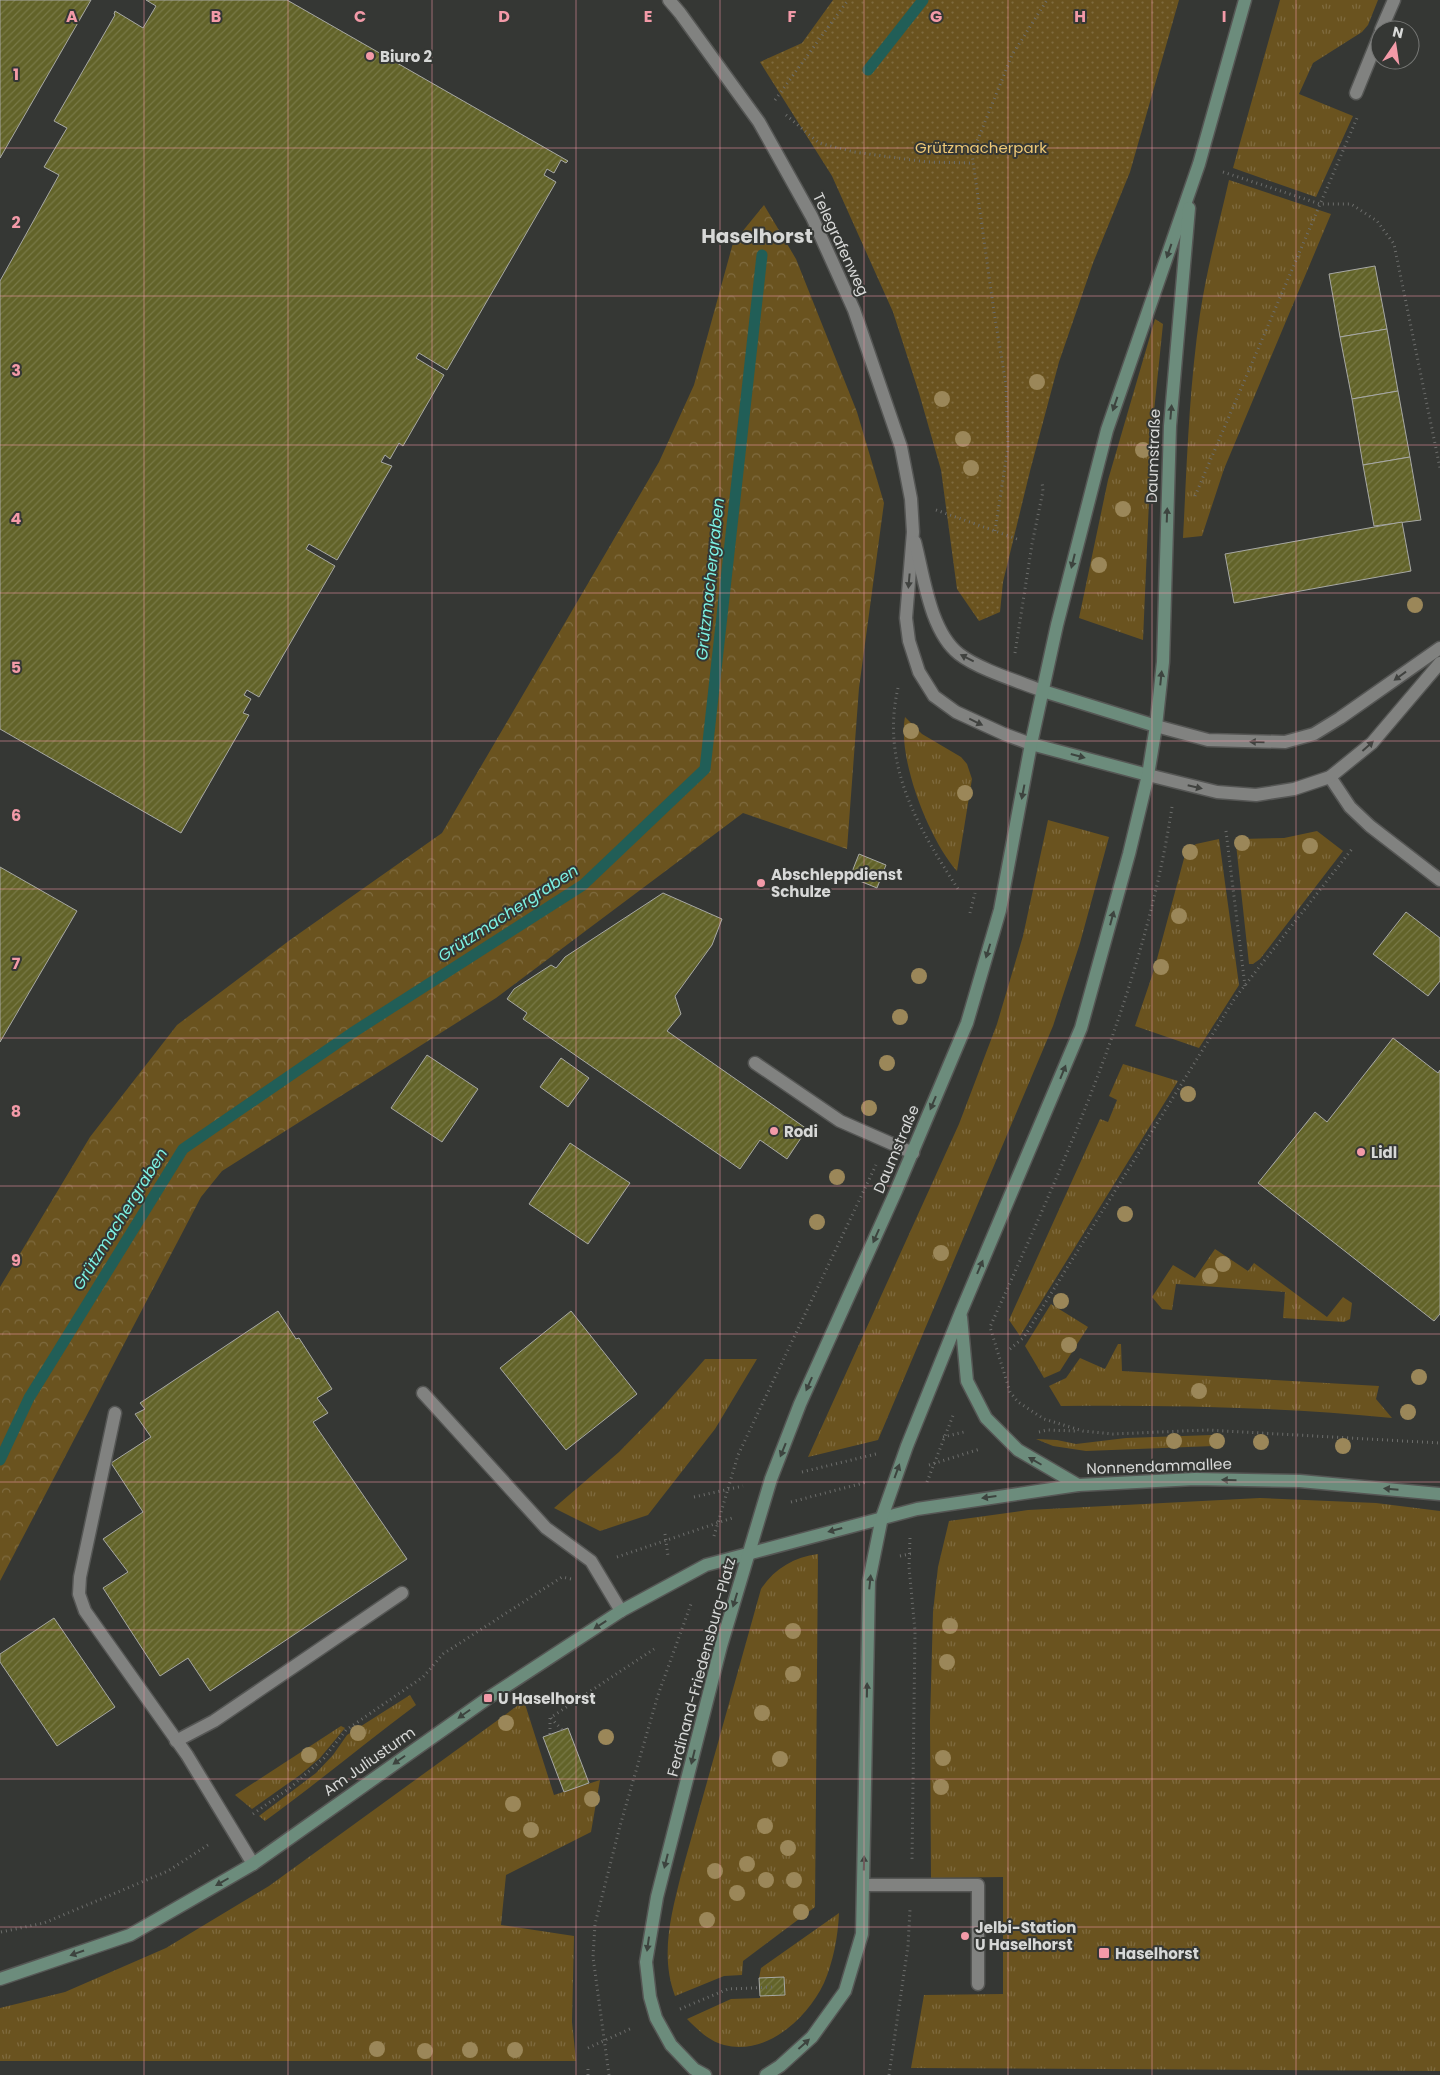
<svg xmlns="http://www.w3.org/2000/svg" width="1440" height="2075" font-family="Poppins,sans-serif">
<defs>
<pattern id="grass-tufts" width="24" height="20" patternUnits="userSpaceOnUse" patternTransform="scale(1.25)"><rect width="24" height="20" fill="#6a531f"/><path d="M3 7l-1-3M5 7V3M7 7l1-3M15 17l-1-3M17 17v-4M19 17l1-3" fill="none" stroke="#7f6b3f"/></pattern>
<pattern id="forest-crowns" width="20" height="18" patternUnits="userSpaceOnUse" patternTransform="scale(1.25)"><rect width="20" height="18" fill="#6a531f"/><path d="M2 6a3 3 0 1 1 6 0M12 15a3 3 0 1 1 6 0" fill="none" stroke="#7f6b3f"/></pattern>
<pattern id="park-dots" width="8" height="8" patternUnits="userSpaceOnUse" patternTransform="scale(1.25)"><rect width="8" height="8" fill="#6a531f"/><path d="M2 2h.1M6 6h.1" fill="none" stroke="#7f6b3f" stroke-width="1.8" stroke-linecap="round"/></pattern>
<pattern id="building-hatch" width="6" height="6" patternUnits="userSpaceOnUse" patternTransform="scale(1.25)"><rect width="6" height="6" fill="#626329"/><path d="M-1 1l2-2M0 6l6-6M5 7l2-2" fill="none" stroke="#787947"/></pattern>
</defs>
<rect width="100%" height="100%" fill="#353734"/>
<g fill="url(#grass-tufts)">
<path d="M1280,0H1378L1368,25L1362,32L1313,63L1299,94L1353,116L1316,197L1233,168Z"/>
<path d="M1229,180L1331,214L1224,469L1202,536L1183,538C1187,463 1189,388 1200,314C1207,268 1219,224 1229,180Z"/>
<path d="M1155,319L1163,324L1152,431L1143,640L1079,618L1108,480Z"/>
<path d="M905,717L922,734L961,757L967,764L972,779L957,871C929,840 897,758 905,717Z"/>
<path d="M1048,820L1109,837L1080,943L1053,1026L878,1440L808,1457L959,1124L997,1024L1023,936Z"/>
<path d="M1317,831L1343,851L1260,959L1253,964H1249L1236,844L1239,839L1284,838Z"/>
<path d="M1219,839L1239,985L1199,1048L1135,1026L1154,970L1186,851L1196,844Z"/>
<path d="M1123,1064L1178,1081L1020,1336L1009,1320L1100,1119L1108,1122L1117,1100L1109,1096Z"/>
<path d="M1215,1249L1248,1271L1254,1263L1327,1317L1343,1297L1352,1303L1350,1319L1344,1322L1283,1318L1285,1292L1176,1284L1172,1310L1162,1309L1152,1297L1173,1265L1195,1278Z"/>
<path d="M1051,1304L1088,1327L1060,1371L1044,1378L1025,1346Z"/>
<path d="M1118,1344H1121L1122,1371L1379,1386L1376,1399L1392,1418C1282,1407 1172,1405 1061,1406L1049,1386L1066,1378L1080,1358L1105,1369Z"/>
<path d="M705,1359H757L715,1429L648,1515L600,1531L554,1508L619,1452L663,1407Z"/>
<path d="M1212,1435L1214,1446L1086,1451L1053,1446L1036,1439L1057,1440L1076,1444L1126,1438Z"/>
<path d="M1260,1498L1376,1503L1440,1511V2071L911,2068L924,1995L1003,1994V1877L931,1878L930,1721L933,1612L938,1567L949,1521L1028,1510Z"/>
<path d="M818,1554L815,1907L743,1961L742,1975L724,1976L675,1996C660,1956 671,1915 681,1875L761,1589C774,1569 794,1557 818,1554Z"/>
<path d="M410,1695L416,1705C365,1743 316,1784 265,1821L259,1816L316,1773L333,1755L347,1735Z"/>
<path d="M524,1701L554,1795L600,1780L591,1832L506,1875L501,1925L574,1936L572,2022L576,2061H0V2008L65,1992L166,1948L269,1886Z"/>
<path d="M341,1726L345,1728L320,1758L300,1775L252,1809L235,1795Z"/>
<path d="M839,1913C838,1937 833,1962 824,1983C807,2019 766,2056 724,2045C709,2041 698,2030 687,2019L731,1999L760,1998V1996L785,1994L784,1978H759L761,1968Z"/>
</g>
<path fill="url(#forest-crowns)" d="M764,205L796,259L857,412L884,503L859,688L847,849L743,813L496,998L222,1171L201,1197L0,1581V1287L90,1137L177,1025L290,940L442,833L659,462L694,385L733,243Z"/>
<path fill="url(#park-dots)" d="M833,0H1179L1130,172L1093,263L1059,362L1030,471L1003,582L1000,612L979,621L957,589L941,470L919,393L893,312L832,176L760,62L802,43Z"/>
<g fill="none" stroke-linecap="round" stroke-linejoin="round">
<g stroke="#215e57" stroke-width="11">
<path d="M868,70L923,0"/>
<path d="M0,1460L29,1398L183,1149L352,1033L583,885L705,769L762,255"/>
</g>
</g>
<g fill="url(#building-hatch)" stroke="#a7a8a4">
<path d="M0,0H91L0,158Z"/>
<path d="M146,0H287L568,161L566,163L561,160L554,173L547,169L544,175L556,182L447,370L419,353L416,358L444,375L403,446L399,443L390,459L385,455L381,462L392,466L337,560L309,544L306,549L335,566L259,697L247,690L244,695L251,699L243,713L249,715L181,833L0,729V281L59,175L44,167L67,128L54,121L115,15L114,14L115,11L143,28L156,6Z"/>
<path d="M1375,266L1387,329L1340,337L1329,274Z"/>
<path d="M1387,329L1398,391L1352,399L1340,337Z"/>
<path d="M1398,391L1410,457L1363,465L1352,399Z"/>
<path d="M1410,457L1421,520L1374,526L1363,465Z"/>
<path d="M1402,522L1411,571L1234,603L1225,554Z"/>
<path d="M859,854L886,865L877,888L850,877Z"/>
<path d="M0,867L77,911L0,1042Z"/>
<path d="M663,893L722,919L712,945L675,996L681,1014L667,1031L807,1129L787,1159L760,1140L740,1169L523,1019L527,1013L507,999L514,989L551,965L556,968L565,957Z"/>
<path d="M1406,912L1440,938V981L1428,996L1373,954Z"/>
<path d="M1393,1038L1438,1073L1440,1070V1314L1434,1321L1258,1183L1315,1112L1327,1122Z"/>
<path d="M427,1055L478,1089L442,1142L391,1108Z"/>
<path d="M561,1058L589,1078L568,1107L540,1087Z"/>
<path d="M570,1143L630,1183L588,1244L529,1204Z"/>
<path d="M278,1311L296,1339L299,1338L332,1389L317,1398L328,1413L313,1422L407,1559L210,1691L188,1658L160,1676L103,1588L128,1572L103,1539L143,1512L111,1463L151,1437L135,1414L145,1409L140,1403Z"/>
<path d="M571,1311L637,1394L566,1450L500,1368Z"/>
<path d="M54,1618L115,1707L57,1746L0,1662V1654Z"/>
<path d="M568,1728L589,1783L564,1792L543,1737Z"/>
<path d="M784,1977L785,1995L760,1996L759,1978Z"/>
</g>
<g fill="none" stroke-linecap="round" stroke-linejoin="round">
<defs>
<g id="service">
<path d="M755,1063L840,1121L913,1153"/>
<path d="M423,1393L546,1528L591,1561L621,1611"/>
<path d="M115,1413L80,1577L79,1594L85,1611L187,1755L253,1864"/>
<path d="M176,1741L214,1721L402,1593"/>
<path d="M864,1885H978V1984"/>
</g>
<g id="minor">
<path d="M669,0L680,13L759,122L812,217L854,310L901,447L911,499L913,532L906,618L909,641L919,672L934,696L956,712L1004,734L1031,744"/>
<path d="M1381,30L1394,0"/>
<path d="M1356,93L1380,34"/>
<path d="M915,542C924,577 930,631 959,654C978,669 1020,682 1043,691"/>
<path d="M1330,777L1350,807L1370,826L1440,880"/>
</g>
<g id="tertiary">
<path d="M1156,726L1208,740L1285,742L1314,734L1340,718L1440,648"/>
<path d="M1148,775L1217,792L1256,795L1294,789L1330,777L1372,743L1440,663"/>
</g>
<g id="secondary">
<path d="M1043,691L1156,726"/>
<path d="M1031,744L1148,775"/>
<path d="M961,1317L967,1381L986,1418L1018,1450L1078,1485"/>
<path d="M0,1979L130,1935L253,1864L488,1698L621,1611L706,1565L917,1509L1078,1485L1195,1479L1300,1481L1440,1494"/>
<path d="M705,2075L694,2069L671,2045L656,2018L650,1997L646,1962L657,1897L721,1646L771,1479L800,1404L896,1191L967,1023L1000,910L1031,744L1057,625L1107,430L1199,164L1245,0"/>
<path d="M766,2075L780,2066L812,2037L845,1991L862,1934L869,1581L882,1517L907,1446L961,1312L1081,1028L1129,854L1148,775L1156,726L1163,662L1170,426L1189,208"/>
</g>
</defs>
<use href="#service" stroke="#555654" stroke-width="15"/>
<use href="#minor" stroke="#555654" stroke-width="15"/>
<use href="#tertiary" stroke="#555654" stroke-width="15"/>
<use href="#secondary" stroke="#555654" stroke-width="15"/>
<g stroke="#6c6d6b" stroke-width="3" stroke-dasharray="1 4" stroke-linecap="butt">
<path d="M775,100L848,0"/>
<path d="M786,115L819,143L854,152L927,162L973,163"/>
<path d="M1223,172L1320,204H1351L1377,221L1394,244L1440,468"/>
<path d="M1195,496L1357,118"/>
<path d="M936,510L1020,540"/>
<path d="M995,531L1008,447L1006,385L994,312L972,154L1012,55L1047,0"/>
<path d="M1015,653L1032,544L1043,491L1042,482"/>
<path d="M898,688C880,766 919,829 960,892"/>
<path d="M1172,807C1144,990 1066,1159 990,1327L1010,1392L1018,1402L1044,1419L1083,1431L1113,1434L1207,1430L1440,1443"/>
<path d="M1226,831L1245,986"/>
<path d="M970,913L975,893"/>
<path d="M1010,1349L1024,1337L1235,998L1352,849"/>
<path d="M1039,1432L1047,1430L1077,1431"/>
<path d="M943,1437L964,1432"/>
<path d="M929,1465L980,1449"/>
<path d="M802,1472L876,1454"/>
<path d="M927,1482L954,1413"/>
<path d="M694,1497L743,1486"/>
<path d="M791,1502L867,1482"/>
<path d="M665,1534L668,1556"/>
<path d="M714,1536L738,1455L876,1165"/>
<path d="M910,1538L909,1567L915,1631L912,1861"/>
<path d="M900,1556L914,1553"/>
<path d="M617,1557L732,1518"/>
<path d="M551,1718L562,1730"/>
<path d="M550,1734V1718L654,1649"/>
<path d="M253,1814L291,1787L324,1758L346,1730L423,1677L443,1654L562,1577L571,1579"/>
<path d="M1,1932L44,1923L168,1871L211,1843"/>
<path d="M680,2009L728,1989L773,1987"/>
<path d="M588,2048L632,2028"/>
<path d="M588,2075V2065"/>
<path d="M609,2075L593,1957L595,1924L620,1826L658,1695L691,1604"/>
<path d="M889,2075L908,1946L910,1910"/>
</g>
<use href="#service" stroke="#818280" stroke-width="12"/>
<use href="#minor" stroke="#818280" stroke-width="12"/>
<use href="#tertiary" stroke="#818280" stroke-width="12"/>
<use href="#secondary" stroke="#6c8c7c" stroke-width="12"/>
</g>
<g fill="#9b8759">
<circle cx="1037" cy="382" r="8"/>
<circle cx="942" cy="399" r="8"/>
<circle cx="963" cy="439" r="8"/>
<circle cx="1143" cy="450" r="8"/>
<circle cx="971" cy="468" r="8"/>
<circle cx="1123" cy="509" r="8"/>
<circle cx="1099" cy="565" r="8"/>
<circle cx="1415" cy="605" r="8"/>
<circle cx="911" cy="731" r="8"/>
<circle cx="965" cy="793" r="8"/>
<circle cx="1242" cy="843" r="8"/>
<circle cx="1310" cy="846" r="8"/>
<circle cx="1190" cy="852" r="8"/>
<circle cx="1179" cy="916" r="8"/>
<circle cx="1161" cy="967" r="8"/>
<circle cx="919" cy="976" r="8"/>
<circle cx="900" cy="1017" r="8"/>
<circle cx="887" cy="1063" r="8"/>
<circle cx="1188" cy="1094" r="8"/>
<circle cx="869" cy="1108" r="8"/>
<circle cx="837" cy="1177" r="8"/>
<circle cx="1125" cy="1214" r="8"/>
<circle cx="817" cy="1222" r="8"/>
<circle cx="941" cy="1253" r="8"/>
<circle cx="1223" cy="1264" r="8"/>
<circle cx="1210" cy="1276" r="8"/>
<circle cx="1061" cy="1301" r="8"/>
<circle cx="1069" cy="1345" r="8"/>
<circle cx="1419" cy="1377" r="8"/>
<circle cx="1199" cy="1391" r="8"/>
<circle cx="1408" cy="1412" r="8"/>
<circle cx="1174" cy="1441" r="8"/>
<circle cx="1217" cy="1441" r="8"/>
<circle cx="1261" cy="1442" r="8"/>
<circle cx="1343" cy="1446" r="8"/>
<circle cx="950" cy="1626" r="8"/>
<circle cx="793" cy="1631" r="8"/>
<circle cx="947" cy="1662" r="8"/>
<circle cx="793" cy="1674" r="8"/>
<circle cx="762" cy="1713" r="8"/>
<circle cx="506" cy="1723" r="8"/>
<circle cx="358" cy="1733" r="8"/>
<circle cx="606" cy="1737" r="8"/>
<circle cx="309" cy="1755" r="8"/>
<circle cx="943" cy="1758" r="8"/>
<circle cx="780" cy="1759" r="8"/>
<circle cx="941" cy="1787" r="8"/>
<circle cx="592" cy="1799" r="8"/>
<circle cx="513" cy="1804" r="8"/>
<circle cx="765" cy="1826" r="8"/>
<circle cx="531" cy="1830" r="8"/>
<circle cx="788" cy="1848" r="8"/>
<circle cx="747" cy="1864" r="8"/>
<circle cx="715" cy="1871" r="8"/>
<circle cx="766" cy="1880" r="8"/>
<circle cx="794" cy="1880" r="8"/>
<circle cx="737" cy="1893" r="8"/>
<circle cx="801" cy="1912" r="8"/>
<circle cx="707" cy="1920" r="8"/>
<circle cx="377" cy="2049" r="8"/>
<circle cx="470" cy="2050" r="8"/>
<circle cx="515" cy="2050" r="8"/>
<circle cx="425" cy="2051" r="8"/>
</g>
<defs><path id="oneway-solid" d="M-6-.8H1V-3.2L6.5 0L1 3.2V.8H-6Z" transform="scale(1.25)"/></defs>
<g fill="#3d443f">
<use href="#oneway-solid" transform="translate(1169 251) rotate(109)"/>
<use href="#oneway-solid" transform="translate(1115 404) rotate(109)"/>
<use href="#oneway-solid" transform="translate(1171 412) rotate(-85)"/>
<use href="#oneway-solid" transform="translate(1167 515) rotate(-88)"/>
<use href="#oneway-solid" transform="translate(1073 561) rotate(104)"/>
<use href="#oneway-solid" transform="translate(1161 678) rotate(-84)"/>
<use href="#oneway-solid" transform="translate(1078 756) rotate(15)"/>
<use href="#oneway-solid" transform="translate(1023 792) rotate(101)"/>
<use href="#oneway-solid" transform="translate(1112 918) rotate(-75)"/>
<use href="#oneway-solid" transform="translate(988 951) rotate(107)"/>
<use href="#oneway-solid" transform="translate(1063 1072) rotate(-68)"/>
<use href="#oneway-solid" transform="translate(933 1103) rotate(113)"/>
<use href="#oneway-solid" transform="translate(876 1236) rotate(114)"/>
<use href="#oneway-solid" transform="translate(980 1267) rotate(-67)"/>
<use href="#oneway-solid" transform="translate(809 1384) rotate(114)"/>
<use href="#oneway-solid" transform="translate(783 1450) rotate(112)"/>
<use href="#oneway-solid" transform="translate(1035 1461) rotate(-150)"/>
<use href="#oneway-solid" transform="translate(897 1471) rotate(-70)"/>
<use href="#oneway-solid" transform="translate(1229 1480) rotate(-179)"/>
<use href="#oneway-solid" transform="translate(1391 1489) rotate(-175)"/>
<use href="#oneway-solid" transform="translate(989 1497) rotate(172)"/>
<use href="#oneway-solid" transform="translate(835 1530) rotate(165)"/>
<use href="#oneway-solid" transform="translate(870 1582) rotate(-84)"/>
<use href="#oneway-solid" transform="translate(735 1600) rotate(107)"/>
<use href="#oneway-solid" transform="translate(600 1625) rotate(147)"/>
<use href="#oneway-solid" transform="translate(867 1690) rotate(-89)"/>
<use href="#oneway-solid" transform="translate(464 1714) rotate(145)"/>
<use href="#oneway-solid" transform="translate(693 1757) rotate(104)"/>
<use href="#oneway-solid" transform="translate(399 1760) rotate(145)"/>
<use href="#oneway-solid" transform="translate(666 1861) rotate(104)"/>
<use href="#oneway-solid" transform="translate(864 1863) rotate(-89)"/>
<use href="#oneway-solid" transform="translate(222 1882) rotate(150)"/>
<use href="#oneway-solid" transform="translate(648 1944) rotate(98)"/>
<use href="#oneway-solid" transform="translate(77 1953) rotate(161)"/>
<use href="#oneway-solid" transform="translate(804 2044) rotate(-42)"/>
</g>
<g fill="#40423f">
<use href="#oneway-solid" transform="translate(909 581) rotate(95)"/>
<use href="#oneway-solid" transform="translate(967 658) rotate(-153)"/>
<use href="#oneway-solid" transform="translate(1400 676) rotate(144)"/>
<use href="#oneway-solid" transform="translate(976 722) rotate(26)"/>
<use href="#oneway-solid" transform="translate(1257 742) rotate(-179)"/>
<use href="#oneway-solid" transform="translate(1368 746) rotate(-42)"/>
<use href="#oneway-solid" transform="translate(1195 787) rotate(13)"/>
</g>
<path fill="none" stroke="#f39aa8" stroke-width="1" stroke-opacity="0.55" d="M144,0V2075M288,0V2075M432,0V2075M576,0V2075M720,0V2075M864,0V2075M1008,0V2075M1152,0V2075M1296,0V2075M0,148H1440M0,296H1440M0,445H1440M0,593H1440M0,741H1440M0,889H1440M0,1038H1440M0,1186H1440M0,1334H1440M0,1482H1440M0,1630H1440M0,1779H1440M0,1927H1440"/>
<g fill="#f39aa8" stroke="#353734" stroke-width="2">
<circle cx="370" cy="56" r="5"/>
<circle cx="761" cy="883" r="5"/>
<circle cx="774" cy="1131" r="5"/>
<circle cx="1361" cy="1152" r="5"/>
<rect x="483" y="1693" width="10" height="10" rx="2.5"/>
<circle cx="965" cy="1936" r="5"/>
<rect x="1098" y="1947" width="12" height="12" rx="2.5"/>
</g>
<g text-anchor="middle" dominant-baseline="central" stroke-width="4" stroke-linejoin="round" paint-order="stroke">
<g font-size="15" font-weight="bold" fill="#d7d8d7" stroke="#353734" text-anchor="start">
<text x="380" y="56">Biuro 2</text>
<text x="771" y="874">Abschleppdienst<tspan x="771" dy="17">Schulze</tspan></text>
<text x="784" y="1131">Rodi</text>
<text x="1371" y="1152">Lidl</text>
<text x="498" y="1698">U Haselhorst</text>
<text x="975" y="1927">Jelbi-Station<tspan x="975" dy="17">U Haselhorst</tspan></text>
<text x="1115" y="1953">Haselhorst</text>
</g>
<g font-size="15" fill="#eec877" stroke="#353734">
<text x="981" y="147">Grützmacherpark</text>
</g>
<g font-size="15" fill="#d7d8d7" stroke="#353734">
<text transform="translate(841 244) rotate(65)">Telegrafenweg</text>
<text transform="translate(1153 456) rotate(-88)">Daumstraße</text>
<text transform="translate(896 1149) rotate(-67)">Daumstraße</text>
<text transform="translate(1159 1466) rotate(-2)">Nonnendammallee</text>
<text transform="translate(701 1667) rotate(-75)">Ferdinand-Friedensburg-Platz</text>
<text transform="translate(369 1761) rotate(-35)">Am Juliusturm</text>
</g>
<g font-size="16" font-style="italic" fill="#7cf1e2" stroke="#353734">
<text transform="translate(710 579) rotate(-84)">Grützmachergraben</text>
<text transform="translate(508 913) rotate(-33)">Grützmachergraben</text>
<text transform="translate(120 1219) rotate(-58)">Grützmachergraben</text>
</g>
<g font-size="20" font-weight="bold" fill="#d7d8d7" stroke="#353734">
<text x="757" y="236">Haselhorst</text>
</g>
</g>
<g font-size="16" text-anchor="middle" font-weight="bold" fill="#f39aa8" stroke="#353734" stroke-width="4" stroke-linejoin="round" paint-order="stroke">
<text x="72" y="22">A</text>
<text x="216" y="22">B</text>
<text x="360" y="22">C</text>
<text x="504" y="22">D</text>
<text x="648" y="22">E</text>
<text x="792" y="22">F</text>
<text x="936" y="22">G</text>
<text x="1080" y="22">H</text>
<text x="1224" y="22">I</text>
<text x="16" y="80">1</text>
<text x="16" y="228">2</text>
<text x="16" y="376">3</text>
<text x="16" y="524">4</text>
<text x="16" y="673">5</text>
<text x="16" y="821">6</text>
<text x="16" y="969">7</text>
<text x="16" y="1117">8</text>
<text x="16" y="1266">9</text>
</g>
<g transform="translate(1395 45) rotate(13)"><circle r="24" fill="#353734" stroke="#767775"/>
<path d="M0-4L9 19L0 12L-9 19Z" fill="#f39aa8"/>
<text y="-8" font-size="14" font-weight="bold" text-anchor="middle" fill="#d7d8d7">N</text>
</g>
</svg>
